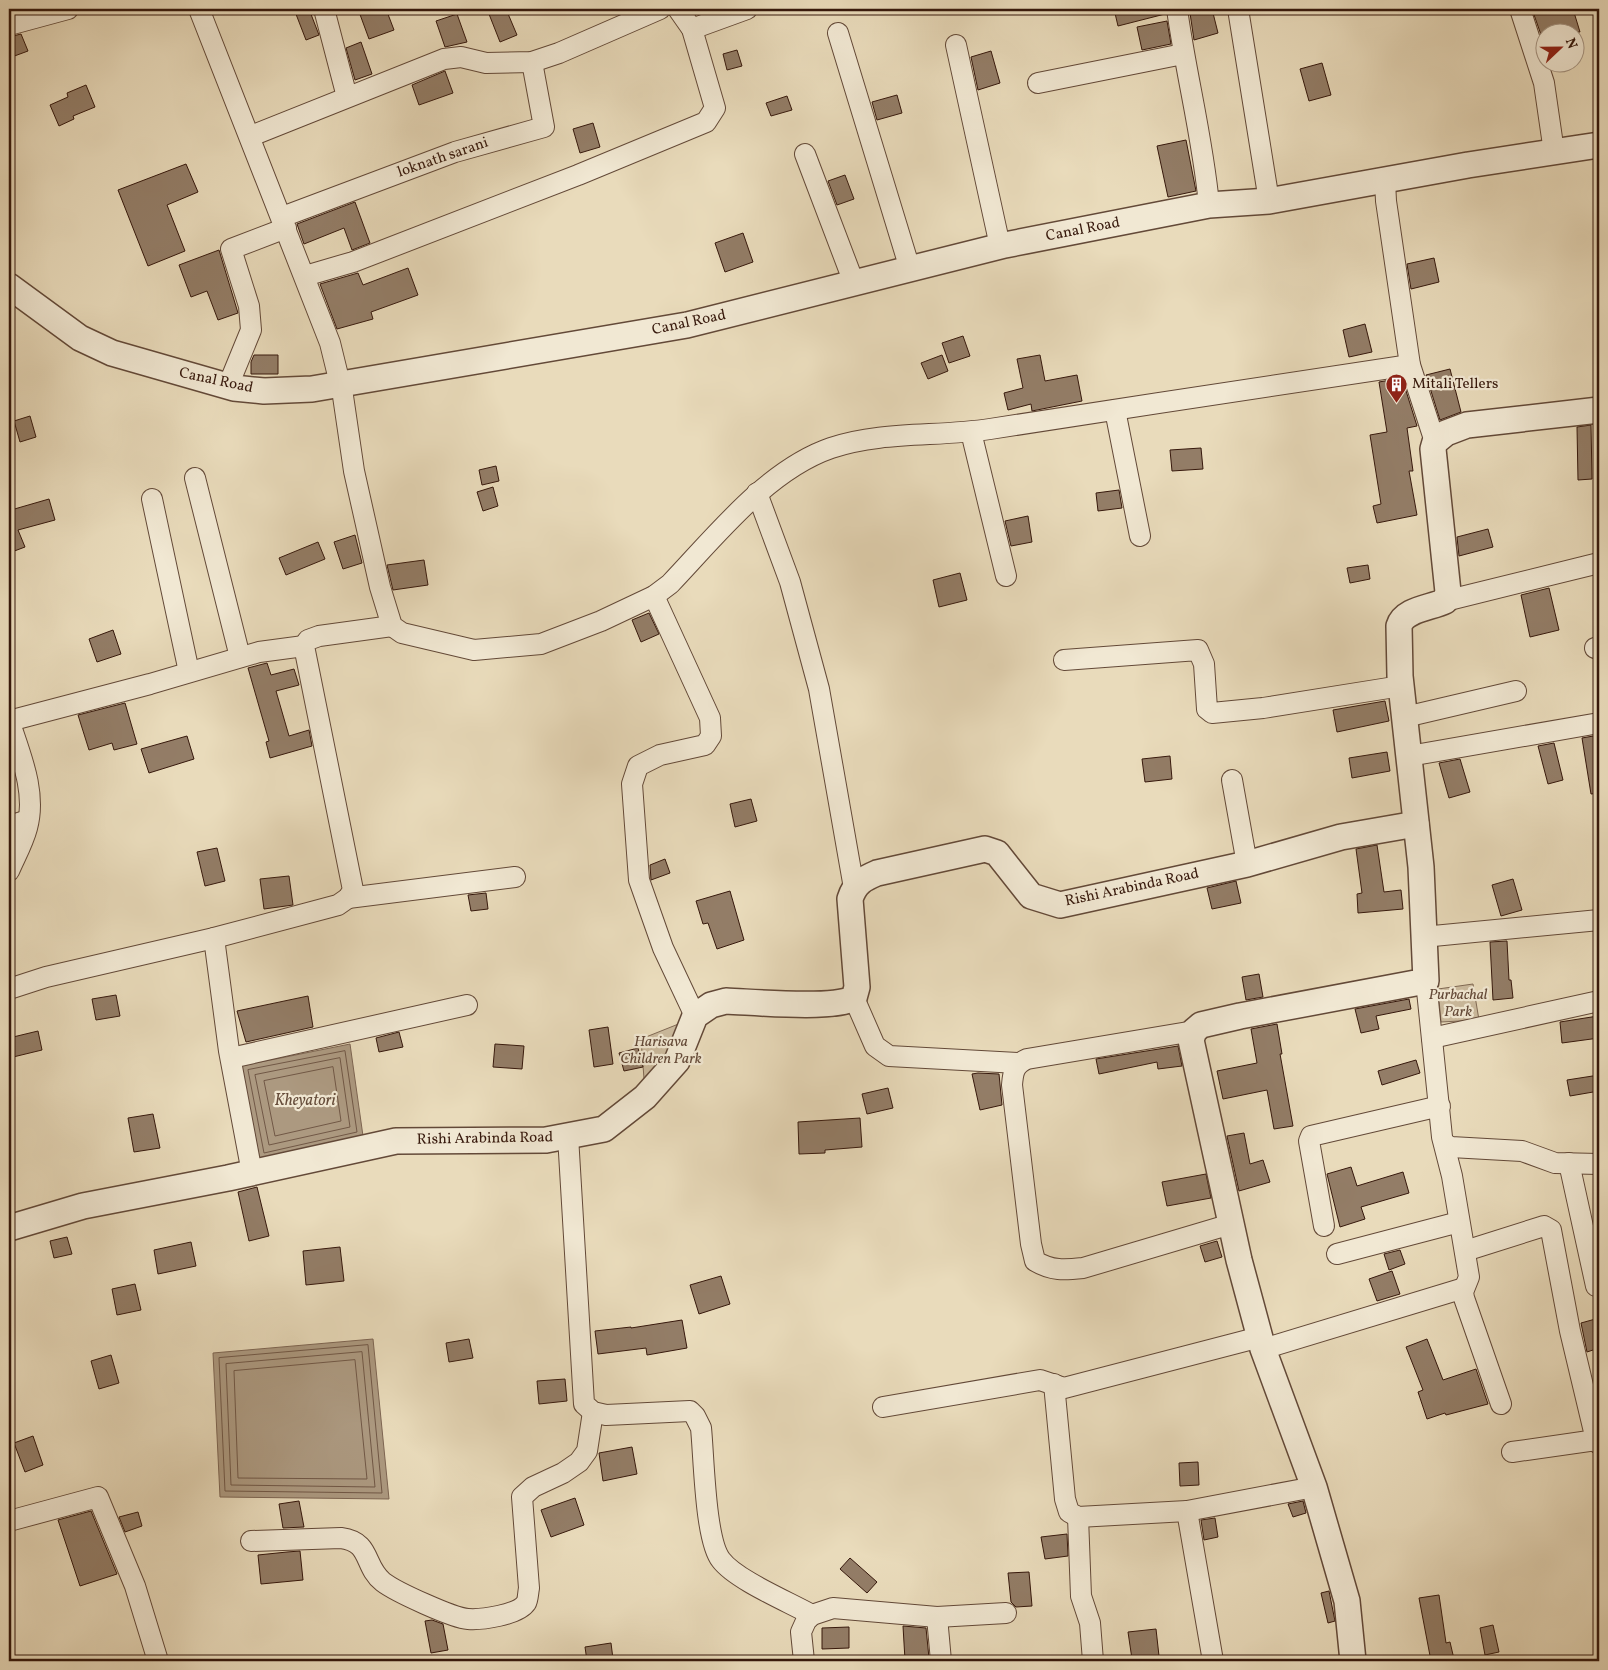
<svg xmlns="http://www.w3.org/2000/svg" width="1608" height="1670" font-family="Vollkorn,serif">
<rect width="100%" height="100%" fill="#e9dbbb"/>
<filter id="stains"><feTurbulence type="fractalNoise" baseFrequency=".004" numOctaves="4"/><feColorMatrix values="0 0 0 0 .2 0 0 0 0 .09 0 0 0 0 .02 0 0 0 .5 -.17"/></filter>
<radialGradient id="worn" r=".72"><stop offset=".6" stop-color="#630" stop-opacity="0"/><stop offset="1" stop-color="#630" stop-opacity=".3"/></radialGradient>
<g fill="#cbba9d" stroke="#806954">
<path d="M1473,984L1479,1020L1441,1022L1438,989Z"/>
<path d="M681,1023L689,1034L645,1092L641,1039Z"/>
</g>
<g fill="#ac9980" stroke="#7d6552">
<path d="M350,1044L363,1136L260,1160L241,1066Z"/>
<path d="M373,1339L389,1499L220,1497L213,1353Z"/>
</g>
<g fill="none" stroke-linecap="round" stroke-linejoin="round">
<g stroke="#715846" stroke-width="1">
<path d="M345,1051L357,1132L264,1153L248,1070Z"/>
<path d="M340,1058L350,1127L269,1145L255,1075Z"/>
<path d="M333,1067L341,1121L275,1136L264,1081Z"/>
<path d="M368,1345L382,1493L225,1491L219,1358Z"/>
<path d="M362,1352L375,1487L231,1485L226,1364Z"/>
<path d="M355,1360L367,1479L238,1478L234,1371Z"/>
</g>
</g>
<g fill="#937d67" stroke="#36180c">
<path d="M294,9H309L319,35L306,40Z"/>
<path d="M358,9H386L394,30L369,39Z"/>
<path d="M487,9H506L517,35L500,42Z"/>
<path d="M1114,9H1164L1165,14L1118,26Z"/>
<path d="M1206,9H1212L1218,33L1194,40L1190,13Z"/>
<path d="M1532,9H1573L1580,32H1546V49Z"/>
<path d="M457,14L467,42L445,47L436,21Z"/>
<path d="M1167,21L1171,44L1142,50L1137,27Z"/>
<path d="M21,34L28,51L9,58V37Z"/>
<path d="M361,42L372,74L355,80L346,48Z"/>
<path d="M737,50L742,66L727,70L723,54Z"/>
<path d="M991,51L1000,83L978,90L971,57Z"/>
<path d="M1322,63L1331,95L1309,101L1300,69Z"/>
<path d="M445,71L453,93L419,105L412,85Z"/>
<path d="M86,85L95,107L73,116L74,119L59,126L50,105L68,97L67,93Z"/>
<path d="M897,95L902,113L877,120L872,102Z"/>
<path d="M787,96L792,110L771,116L766,103Z"/>
<path d="M593,123L600,147L580,153L573,129Z"/>
<path d="M1186,140L1196,191L1168,197L1157,146Z"/>
<path d="M186,164L198,192L167,205L185,251L148,266L118,190Z"/>
<path d="M845,175L854,199L837,205L828,181Z"/>
<path d="M355,202L370,243L352,250L344,228L304,244L297,224Z"/>
<path d="M743,233L753,262L725,272L715,243Z"/>
<path d="M219,250L238,313L218,320L207,291L191,297L179,265Z"/>
<path d="M1434,258L1439,282L1411,289L1407,264Z"/>
<path d="M408,268L418,295L371,312L373,319L337,329L320,284L358,273L363,285Z"/>
<path d="M1365,324L1372,352L1349,357L1343,330Z"/>
<path d="M963,336L970,356L949,363L942,343Z"/>
<path d="M254,355H278V374H251V362Z"/>
<path d="M942,355L948,371L928,379L921,363Z"/>
<path d="M1040,355L1045,381L1077,375L1082,401L1032,411L1031,404L1008,410L1004,393L1023,388L1017,359Z"/>
<path d="M1450,369L1461,412L1440,420L1426,375Z"/>
<path d="M1402,378L1417,426L1407,428L1413,471H1409L1417,515L1377,523L1373,506L1381,504L1370,435L1387,432L1379,382Z"/>
<path d="M30,416L36,437L20,442L14,421Z"/>
<path d="M1591,425L1592,479L1578,480L1577,427Z"/>
<path d="M1201,448L1203,469L1172,471L1170,450Z"/>
<path d="M496,466L499,481L482,485L479,470Z"/>
<path d="M493,487L498,506L483,511L477,492Z"/>
<path d="M1119,490L1122,508L1098,511L1096,493Z"/>
<path d="M49,499L55,520L18,530L25,547L9,553V509L11,510Z"/>
<path d="M1028,516L1032,542L1011,546L1005,521Z"/>
<path d="M1488,529L1493,547L1459,556L1457,537Z"/>
<path d="M355,535L362,563L343,569L334,542Z"/>
<path d="M318,542L325,559L286,575L279,558Z"/>
<path d="M424,560L428,585L393,590L387,565Z"/>
<path d="M1368,565L1370,579L1350,583L1347,568Z"/>
<path d="M960,573L967,600L939,607L933,580Z"/>
<path d="M1549,588L1559,630L1530,637L1521,595Z"/>
<path d="M649,613L659,634L641,642L632,620Z"/>
<path d="M113,630L121,654L97,662L89,639Z"/>
<path d="M267,663L271,675L294,669L299,685L276,691L289,736L309,730L312,746L270,758L266,742L269,741L248,668Z"/>
<path d="M1385,701L1389,721L1337,732L1333,710Z"/>
<path d="M125,703L137,744L114,750L112,743L89,750L78,715Z"/>
<path d="M1599,735V793L1591,794L1582,738Z"/>
<path d="M187,736L194,759L149,773L141,749Z"/>
<path d="M1554,743L1563,780L1548,784L1538,746Z"/>
<path d="M1387,752L1390,771L1352,778L1349,758Z"/>
<path d="M1170,756L1172,779L1145,782L1142,759Z"/>
<path d="M1460,759L1470,792L1449,798L1439,763Z"/>
<path d="M751,799L757,821L735,827L730,804Z"/>
<path d="M1377,845L1384,892L1401,890L1403,909L1358,913L1357,894L1362,893L1356,849Z"/>
<path d="M217,848L225,881L205,886L197,852Z"/>
<path d="M665,859L670,873L651,880L650,865Z"/>
<path d="M289,876L293,905L264,909L260,879Z"/>
<path d="M1513,879L1522,910L1501,916L1492,885Z"/>
<path d="M1236,881L1241,903L1212,909L1207,888Z"/>
<path d="M730,891L744,940L717,949L708,923L703,924L696,901Z"/>
<path d="M486,893L488,909L471,911L468,895Z"/>
<path d="M1507,941L1509,980H1511L1513,998L1493,1000L1490,942Z"/>
<path d="M1259,974L1263,997L1246,1000L1242,977Z"/>
<path d="M116,995L120,1016L96,1020L92,999Z"/>
<path d="M308,996L313,1027L246,1042L237,1011Z"/>
<path d="M1409,999L1411,1009L1376,1016L1379,1029L1361,1033L1355,1009Z"/>
<path d="M1598,1016L1599,1038L1562,1043L1560,1022Z"/>
<path d="M1277,1024L1282,1054H1280L1293,1126L1274,1129L1267,1090L1223,1099L1217,1071L1257,1063L1251,1029Z"/>
<path d="M608,1027L613,1064L594,1067L589,1030Z"/>
<path d="M38,1031L42,1050L9,1058V1038Z"/>
<path d="M399,1032L403,1047L379,1052L376,1038Z"/>
<path d="M495,1044L524,1046L522,1069L493,1067Z"/>
<path d="M1178,1046L1182,1066L1158,1069L1157,1062L1099,1074L1096,1059Z"/>
<path d="M638,1048L643,1067L624,1071L619,1053Z"/>
<path d="M1416,1060L1420,1073L1382,1085L1378,1071Z"/>
<path d="M978,1073L999,1074L1002,1105L980,1110L972,1074Z"/>
<path d="M1599,1075V1091L1570,1096L1567,1080Z"/>
<path d="M888,1088L893,1108L867,1114L862,1094Z"/>
<path d="M153,1114L160,1148L134,1152L128,1118Z"/>
<path d="M860,1118L862,1147L825,1150V1153L799,1154L798,1122Z"/>
<path d="M1244,1133L1250,1164L1263,1160L1270,1182L1239,1191L1227,1136Z"/>
<path d="M1351,1167L1357,1186L1403,1172L1409,1193L1361,1207L1365,1219L1340,1227L1327,1174Z"/>
<path d="M1206,1174L1211,1198L1167,1206L1162,1182Z"/>
<path d="M257,1187L269,1236L249,1241L238,1192Z"/>
<path d="M67,1237L72,1254L54,1258L50,1241Z"/>
<path d="M1217,1241L1222,1257L1205,1262L1200,1246Z"/>
<path d="M191,1242L196,1266L158,1274L154,1250Z"/>
<path d="M340,1247L344,1281L306,1285L303,1251Z"/>
<path d="M1400,1250L1405,1264L1389,1270L1384,1254Z"/>
<path d="M1392,1271L1400,1294L1377,1301L1369,1279Z"/>
<path d="M721,1276L730,1304L699,1314L690,1285Z"/>
<path d="M135,1284L141,1310L117,1315L112,1289Z"/>
<path d="M1599,1318V1348L1587,1352L1581,1323Z"/>
<path d="M682,1320L687,1348L647,1355L646,1348L598,1354L595,1331L631,1327V1328Z"/>
<path d="M469,1339L473,1358L449,1362L446,1343Z"/>
<path d="M1427,1339L1443,1380L1476,1369L1488,1404L1446,1415L1445,1413L1427,1419L1418,1392L1423,1390L1406,1347Z"/>
<path d="M111,1355L119,1383L99,1389L91,1361Z"/>
<path d="M565,1379L567,1401L539,1404L537,1381Z"/>
<path d="M33,1436L43,1465L25,1472L14,1443Z"/>
<path d="M632,1447L637,1474L603,1481L599,1453Z"/>
<path d="M1198,1462L1199,1485L1180,1486L1179,1463Z"/>
<path d="M575,1498L584,1525L551,1537L541,1510Z"/>
<path d="M299,1501L304,1527L283,1528L279,1504Z"/>
<path d="M1303,1501L1306,1513L1293,1517L1288,1504Z"/>
<path d="M91,1511L117,1574L80,1586L58,1520Z"/>
<path d="M138,1512L142,1526L125,1532L119,1517Z"/>
<path d="M1215,1518L1218,1537L1204,1540L1201,1520Z"/>
<path d="M1067,1534L1068,1556L1045,1559L1041,1537Z"/>
<path d="M287,1552L300,1551L303,1580L261,1584L258,1555Z"/>
<path d="M850,1558L877,1582L867,1593L840,1569Z"/>
<path d="M1029,1572L1032,1606L1016,1607L1011,1602L1008,1573Z"/>
<path d="M1329,1591L1335,1621L1328,1623L1321,1593Z"/>
<path d="M1439,1595L1446,1643L1450,1642L1454,1659L1431,1661L1419,1598Z"/>
<path d="M432,1620L443,1624L448,1650L431,1653L425,1621Z"/>
<path d="M1493,1625L1499,1652L1485,1655L1480,1628Z"/>
<path d="M903,1626L926,1628L929,1658L905,1660Z"/>
<path d="M849,1627V1648L822,1649V1628Z"/>
<path d="M1156,1629L1159,1656L1132,1659L1128,1632Z"/>
<path d="M611,1643L613,1659L587,1661L585,1647Z"/>
</g>
<g fill="none" stroke-linecap="round" stroke-linejoin="round">
<defs>
<g id="minor">
<path d="M199,9L330,343L343,396L354,471L380,587L392,626L402,633L474,650L541,644L601,621L654,596L670,584C715,537 767,470 831,448C881,431 938,437 990,429C1130,408 1270,385 1410,365"/>
<path d="M324,9L347,97"/>
<path d="M1177,9C1186,75 1203,139 1209,205"/>
<path d="M1238,9L1269,201"/>
<path d="M1520,9L1544,83L1554,152"/>
<path d="M9,25L68,9"/>
<path d="M692,29L747,9"/>
<path d="M838,33L910,269"/>
<path d="M956,45L1000,246"/>
<path d="M1038,83L1183,54"/>
<path d="M251,136L444,59L461,57L486,63L532,62L559,53L660,9"/>
<path d="M805,154L854,283"/>
<path d="M1385,181L1386,201L1410,365L1435,442"/>
<path d="M282,217L455,152L544,127L532,62"/>
<path d="M305,276L353,262L578,175L706,122L715,108L692,29L678,9"/>
<path d="M228,386L251,330L249,306L231,249L286,228"/>
<path d="M1115,410L1140,536"/>
<path d="M971,432L1006,576"/>
<path d="M195,478L240,657"/>
<path d="M757,493L790,582L819,689L854,888"/>
<path d="M152,499L189,672"/>
<path d="M654,596L710,718L711,736L705,745L660,755L638,766L632,784L639,880L663,948L695,1016"/>
<path d="M1445,601L1599,563"/>
<path d="M1595,648L1599,647"/>
<path d="M1064,660L1198,650L1204,664L1207,709L1212,713L1263,708L1401,686"/>
<path d="M1405,717L1516,691"/>
<path d="M9,720C20,754 37,792 27,828C23,843 15,857 9,871"/>
<path d="M9,721L150,684L259,652L304,646"/>
<path d="M1409,756L1599,723"/>
<path d="M1232,780L1247,864"/>
<path d="M9,826L28,820"/>
<path d="M348,898L515,877"/>
<path d="M1423,937L1599,920"/>
<path d="M1426,981L1442,1137L1452,1176L1469,1277L1463,1292L1464,1298L1501,1404"/>
<path d="M9,989L46,977L214,938"/>
<path d="M854,998L875,1046L889,1056L1018,1063"/>
<path d="M1194,1031L1027,1059C1014,1065 1013,1072 1012,1085L1031,1244L1035,1261C1052,1271 1064,1270 1083,1268L1231,1224"/>
<path d="M1432,1038L1599,1001"/>
<path d="M231,1058L467,1005"/>
<path d="M568,1136L584,1404L593,1412L606,1415L690,1411L695,1416L701,1428C704,1457 705,1540 721,1560C736,1580 789,1602 812,1615"/>
<path d="M1445,1144L1451,1147L1522,1151L1555,1163L1599,1164"/>
<path d="M1569,1163L1596,1286"/>
<path d="M252,1173L229,1051L214,938L338,905L348,898L353,890L304,646L308,640L319,636L392,626"/>
<path d="M1324,1226L1309,1141L1311,1136L1440,1106"/>
<path d="M1465,1251L1544,1226L1551,1230L1570,1331L1596,1440L1599,1444"/>
<path d="M1337,1254L1459,1222"/>
<path d="M1263,1349L1464,1288"/>
<path d="M1054,1384L1065,1499L1069,1512L1078,1517L1187,1511L1314,1487"/>
<path d="M883,1407L1040,1380L1064,1388L1260,1337"/>
<path d="M1512,1452L1596,1440"/>
<path d="M1187,1511L1213,1661"/>
<path d="M1078,1517L1081,1596L1090,1623L1093,1661"/>
<path d="M9,1521L98,1497L135,1586L158,1661"/>
<path d="M251,1541L341,1538C372,1542 363,1566 383,1582C396,1592 453,1618 468,1619C481,1620 518,1615 526,1603C528,1600 528,1593 529,1588L522,1497L533,1487L563,1473L579,1462L587,1451L593,1412"/>
<path d="M937,1617L941,1661"/>
<path d="M804,1661L801,1632L806,1621L812,1615L833,1608L937,1617L1006,1613"/>
</g>
<g id="tertiary">
<path d="M9,286L80,338L112,353L234,388L264,391L312,389L687,325L1005,245L1209,205L1269,201L1468,165L1599,145"/>
<path d="M9,1228L83,1206L228,1178L396,1141L546,1140L604,1129L645,1097L677,1061L695,1016L711,1005L726,1001C753,1002 833,1010 854,998L857,987L850,899C855,883 863,879 877,873L985,849L997,853L1031,896L1060,905L1247,864L1341,837L1416,824"/>
<path d="M1353,1661L1347,1601L1314,1487L1263,1349L1239,1260L1191,1040L1194,1031L1201,1025L1240,1016L1426,981L1421,867L1400,676L1399,626C1404,609 1431,608 1445,601L1448,592L1433,449L1435,442L1446,433L1467,425L1599,410"/>
</g>
</defs>
<use href="#minor" stroke="#634938" stroke-width="22"/>
<use href="#tertiary" stroke="#634938" stroke-width="28"/>
<use href="#minor" stroke="#f1e8d3" stroke-width="20"/>
<use href="#tertiary" stroke="#f1e8d3" stroke-width="25"/>
</g>
<defs>
<symbol id="building-pin" viewBox="-11 -11 22 30"><path d="M0 17L-7.5 6A9.5 9.5 0 1 1 7.5 6Z" fill="#8f2418" stroke="#f1e8d3"/><path d="M-4-6H4V6H1V3H-1V6H-4ZM-2.5-4.3h1.7v1.8h-1.7ZM.8-4.3h1.7v1.8H.8ZM-2.5-1h1.7V.8h-1.7ZM.8-1h1.7V.8H.8Z" fill="#fff"/></symbol>
</defs>
<g fill-rule="evenodd">
<use href="#building-pin" x="1384" y="372" width="25" height="34"/>
</g>
<g text-anchor="middle" dominant-baseline="central" stroke-width="4.5" stroke-linejoin="round" paint-order="stroke">
<g font-size="15" fill="#36180c" stroke="#f1e8d3">
<text transform="translate(443 158) rotate(-19)">loknath sarani</text>
<text transform="translate(1083 230) rotate(-11)">Canal Road</text>
<text transform="translate(689 323) rotate(-12)">Canal Road</text>
<text transform="translate(216 381) rotate(12)">Canal Road</text>
<text transform="translate(1132 888) rotate(-12)">Rishi Arabinda Road</text>
<text transform="translate(485 1139) rotate(-1)">Rishi Arabinda Road</text>
</g>
<g font-size="15" fill="#36180c" stroke="#f1e8d3" text-anchor="start">
<text x="1412" y="384">Mitali Tellers</text>
</g>
<g font-size="15" font-style="italic" fill="#634938" stroke="#f1e8d3">
<text x="1458" y="995">Purbachal<tspan x="1458" dy="17">Park</tspan></text>
<text x="661" y="1042">Harisava<tspan x="661" dy="17">Children Park</tspan></text>
</g>
<g font-size="16" font-style="italic" fill="#654c3a" stroke="#f1e8d3">
<text x="305" y="1101">Kheyatori</text>
</g>
</g>
<rect width="1608" height="1670" fill="none" stroke="#e9dbbb" stroke-width="30"/>
<rect x="10" y="10" width="1588" height="1650" fill="none" stroke="#36180c" stroke-width="2.5"/>
<rect x="15" y="15" width="1578" height="1640" fill="none" stroke="#36180c"/>
<g transform="translate(1560 48) rotate(68)"><circle r="24" fill="#f1e8d3" stroke="#a69583"/>
<path d="M0-4L9 19L0 12L-9 19Z" fill="#8f2418"/>
<text y="-8" font-size="14" font-weight="bold" text-anchor="middle" fill="#36180c">N</text>
</g>
<rect width="100%" height="100%" filter="url(#stains)"/>
<rect width="100%" height="100%" fill="url(#worn)"/>
</svg>
